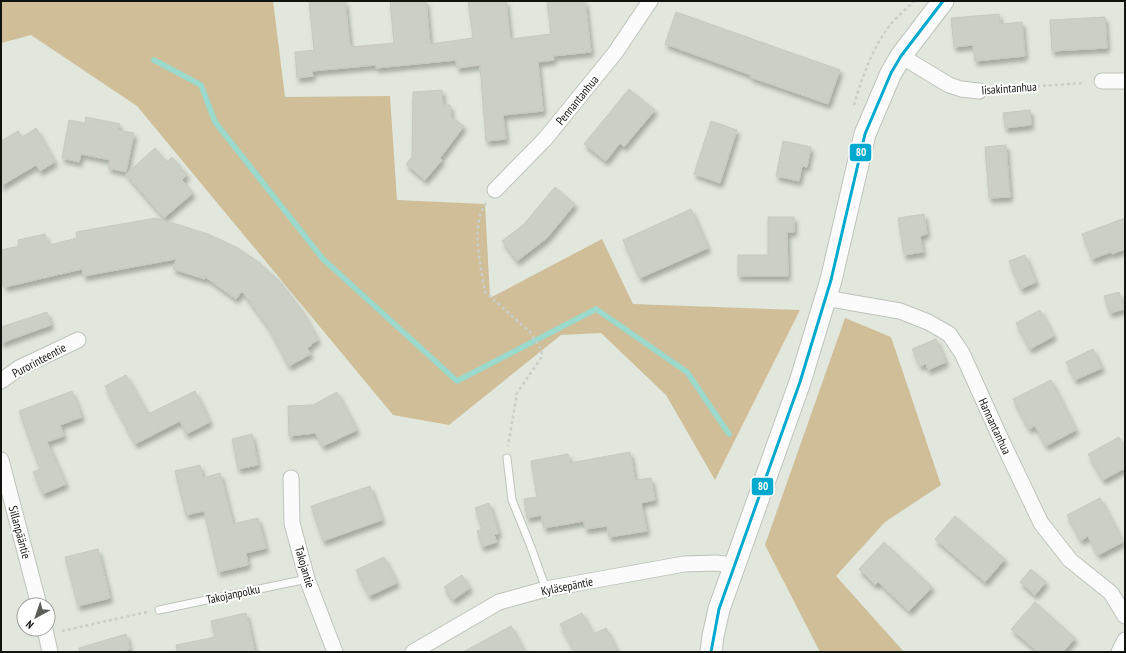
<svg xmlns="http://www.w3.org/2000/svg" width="1126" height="653" font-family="'PT Sans Narrow',sans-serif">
<defs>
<filter id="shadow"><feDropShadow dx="2.5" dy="4.5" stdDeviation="2" flood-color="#0004"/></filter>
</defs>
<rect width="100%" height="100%" fill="#e1e7dc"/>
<g fill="#cfbe98">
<path d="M1,1H273L285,97L390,96L397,200L485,204L490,298L602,239L633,304L800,310L715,480L666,395L601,333L561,335L449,425L393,415L137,106L31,35L1,43Z"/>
<path d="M845,318L891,337L941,485L885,522L836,576L904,652H820L765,545Z"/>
</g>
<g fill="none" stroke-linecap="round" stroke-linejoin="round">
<path stroke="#9ad9cb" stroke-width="5.5" d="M154,60L201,85L215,122L323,259L457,381L596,309L687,372L729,434"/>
</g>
<g fill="#cccfc6" stroke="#c7c9c0" filter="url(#shadow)">
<path d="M309,1H345L350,47L394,43L390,1H426L430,44L473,38L468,1H506L510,39L551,34L547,1H585L591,52L553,56L554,60L538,62L543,111L503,115L506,139L486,141L480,65L457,68L456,60L376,68V65L312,71L313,76L297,78L295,52L314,50Z"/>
<path d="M676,12L840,70L828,104L750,77L751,75L665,44Z"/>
<path d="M999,14L1000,24L1022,22L1025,56L975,61L973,45L954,47L951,18Z"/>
<path d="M1105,17L1107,48L1052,51L1050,20Z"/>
<path d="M629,89L655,110L624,147L620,143L606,161L584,144Z"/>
<path d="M442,90L443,105H450L451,117L464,126L440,158L442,160L425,180L406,164L412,157L413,92Z"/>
<path d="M1030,110L1031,125L1005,128L1003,113Z"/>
<path d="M86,117L120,124L118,130L134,133L126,172L108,168L110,160L81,154L79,162L62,158L69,120L85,123Z"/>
<path d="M711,121L737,130L720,183L694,174Z"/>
<path d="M36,128L55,162L40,171L36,165L1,186V141L18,131L22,137Z"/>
<path d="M783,141L811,147L807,167L802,166L799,181L776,176Z"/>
<path d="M1006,145L1010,197L989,198L985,147Z"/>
<path d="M155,148L167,162L172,157L187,175L182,180L193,193L164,218L126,174Z"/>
<path d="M555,187L575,204L547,238L517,261L502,241L523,225Z"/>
<path d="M691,209L708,248L640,278L623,240Z"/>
<path d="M924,214L927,234L920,236L923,252L904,255L898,218Z"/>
<path d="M768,217H794V232H787L788,276H738V255H768Z"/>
<path d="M156,218L208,234L236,247L260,263L282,284L304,314L318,340L311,344L312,345L307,348L311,354L289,366L269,328L242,291L236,299L204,276L205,279L173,269L176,259L84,276L82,269L5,287L3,281H1V250L19,246L18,240L45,234L46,240H48L49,245L77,238L76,232Z"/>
<path d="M1125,218V249L1112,254L1111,252L1092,259L1082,234Z"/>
<path d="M1025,255L1036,282L1021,289L1009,261Z"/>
<path d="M1119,292L1124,309L1110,313L1104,296Z"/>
<path d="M1040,310L1054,336L1030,349L1016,323Z"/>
<path d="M47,312L51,325L1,343V327Z"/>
<path d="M936,339L946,362L928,370L926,364L920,366L912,349Z"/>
<path d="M1093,349L1102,368L1075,380L1066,362Z"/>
<path d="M126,375L148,414L195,391L210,422L186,434L180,421L135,444L105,386Z"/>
<path d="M1051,380L1076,430L1046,446L1035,426L1029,429L1013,399Z"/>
<path d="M72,391L82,417L60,425L64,436L47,442L66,484L43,494L33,472L40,469L19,411Z"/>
<path d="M337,392L357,430L323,446L315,433L289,436L288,406L313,405Z"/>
<path d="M252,434L258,465L238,469L232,439Z"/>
<path d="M1119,437L1125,448V468L1103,480L1088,454Z"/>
<path d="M630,452L635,480L651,478L655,500L641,503L647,531L609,537L607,526L585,529L584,521L544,528L541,515L527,518L524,499L537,497L531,461L568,454L570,463Z"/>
<path d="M200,465L203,478L220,473L233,524L258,518L266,548L246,553L248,565L218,572L204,511L186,515L175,471Z"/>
<path d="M370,486L382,520L323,541L311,506Z"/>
<path d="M1100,498L1123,542L1098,555L1088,536L1081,541L1067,515Z"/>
<path d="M489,503L499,533L494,535L497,542L482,547L477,531L482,529L475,508Z"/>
<path d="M955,516L1005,559L985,582L935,539Z"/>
<path d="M884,542L932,587L909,611L878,582L875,585L859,569Z"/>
<path d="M98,549L110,598L78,606L65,557Z"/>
<path d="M384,557L397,583L369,596L356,570Z"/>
<path d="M1031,569L1046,582L1035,595L1020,582Z"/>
<path d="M462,575L470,588L453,600L444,587Z"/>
<path d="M1035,602L1075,638L1063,652H1038L1011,629Z"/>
<path d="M246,613L255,652H177L176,645L215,637L211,621Z"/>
<path d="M582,613L593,634L606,628L618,652H575L560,624Z"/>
<path d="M511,626L525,652H463Z"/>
<path d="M126,634L130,649L121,652H80L79,648Z"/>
</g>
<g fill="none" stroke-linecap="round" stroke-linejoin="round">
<defs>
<g id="lane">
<path d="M507,458L512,500L531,547L546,589"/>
<path d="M159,610L307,579"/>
</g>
<g id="street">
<path d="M901,56L949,85L961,89L979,91"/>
<path d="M1102,81H1125"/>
<path d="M495,190L545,139L615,53L650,1"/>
<path d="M825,298L900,311L928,322L949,334L962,353L999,435L1041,523L1070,560L1111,593L1125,616"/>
<path d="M1,381L19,368L78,340"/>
<path d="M1,460L39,605"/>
<path d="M291,478L292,523L307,579L335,652"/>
<path d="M45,629L50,652"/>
<path d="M413,652L499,602L546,589L684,564L716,563L734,565"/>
<path d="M1119,652L1125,640"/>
</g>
<path id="secondary" d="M711,652L713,636L719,609L800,382L831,280L865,134L891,73L901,56L943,1"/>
</defs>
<use href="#lane" stroke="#bfc3bb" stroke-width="9"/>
<use href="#street" stroke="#bfc3bb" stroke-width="17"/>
<use href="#secondary" stroke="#bfc3bb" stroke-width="23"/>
<g stroke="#cbcdc9" stroke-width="2.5" stroke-dasharray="3 3" stroke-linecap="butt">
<path d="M995,89L1085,83"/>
<path d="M854,105C862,77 872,49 890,25C897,17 906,9 914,1"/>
<path d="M486,203C470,227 481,266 485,292L530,332L542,351L541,358L517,393L508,446"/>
<path d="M62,631L147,612"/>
</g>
<use href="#lane" stroke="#fafbfa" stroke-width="7"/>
<use href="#street" stroke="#fafbfa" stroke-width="15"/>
<use href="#secondary" stroke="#fafbfa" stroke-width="21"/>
<defs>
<path id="bus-1" d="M711,652L719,609L800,382L831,280L865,134L891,73L901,56L943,1"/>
</defs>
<use href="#bus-1" stroke="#fff" stroke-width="6"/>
<use href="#bus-1" stroke="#00a9ce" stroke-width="3"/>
</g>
<g text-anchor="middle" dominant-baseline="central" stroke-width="4" stroke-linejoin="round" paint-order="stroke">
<g font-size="12" fill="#11140e" stroke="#fff">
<text transform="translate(1009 88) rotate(-4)">Iisakintanhua</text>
<text transform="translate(577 100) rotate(-51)">Pennantanhua</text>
<text transform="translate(39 360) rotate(-28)">Purorinteentie</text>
<text transform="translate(995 426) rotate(65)">Hannantanhua</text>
<text transform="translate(20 532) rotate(75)">Sillanpääntie</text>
<text transform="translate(305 567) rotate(74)">Takojantie</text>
<text transform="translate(567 586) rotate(-11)">Kyläsepäntie</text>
<text transform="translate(233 594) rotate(-12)">Takojanpolku</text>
</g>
</g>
<g stroke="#fff" stroke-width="1.5">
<rect x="849" y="143" width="23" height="19" rx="4" fill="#00a9ce"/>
<rect x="751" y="477" width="23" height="19" rx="4" fill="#00a9ce"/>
</g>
<g font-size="11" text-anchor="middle" font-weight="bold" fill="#fff">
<text x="861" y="156">80</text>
<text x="763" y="490">80</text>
</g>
<rect width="1126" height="653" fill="none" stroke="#11140e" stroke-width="4"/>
<g transform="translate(36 617) rotate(220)"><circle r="19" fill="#ffffff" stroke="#a0a19f"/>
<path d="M0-3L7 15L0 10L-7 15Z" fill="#5a5e56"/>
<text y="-6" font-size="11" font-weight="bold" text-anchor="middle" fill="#11140e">N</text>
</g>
</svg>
